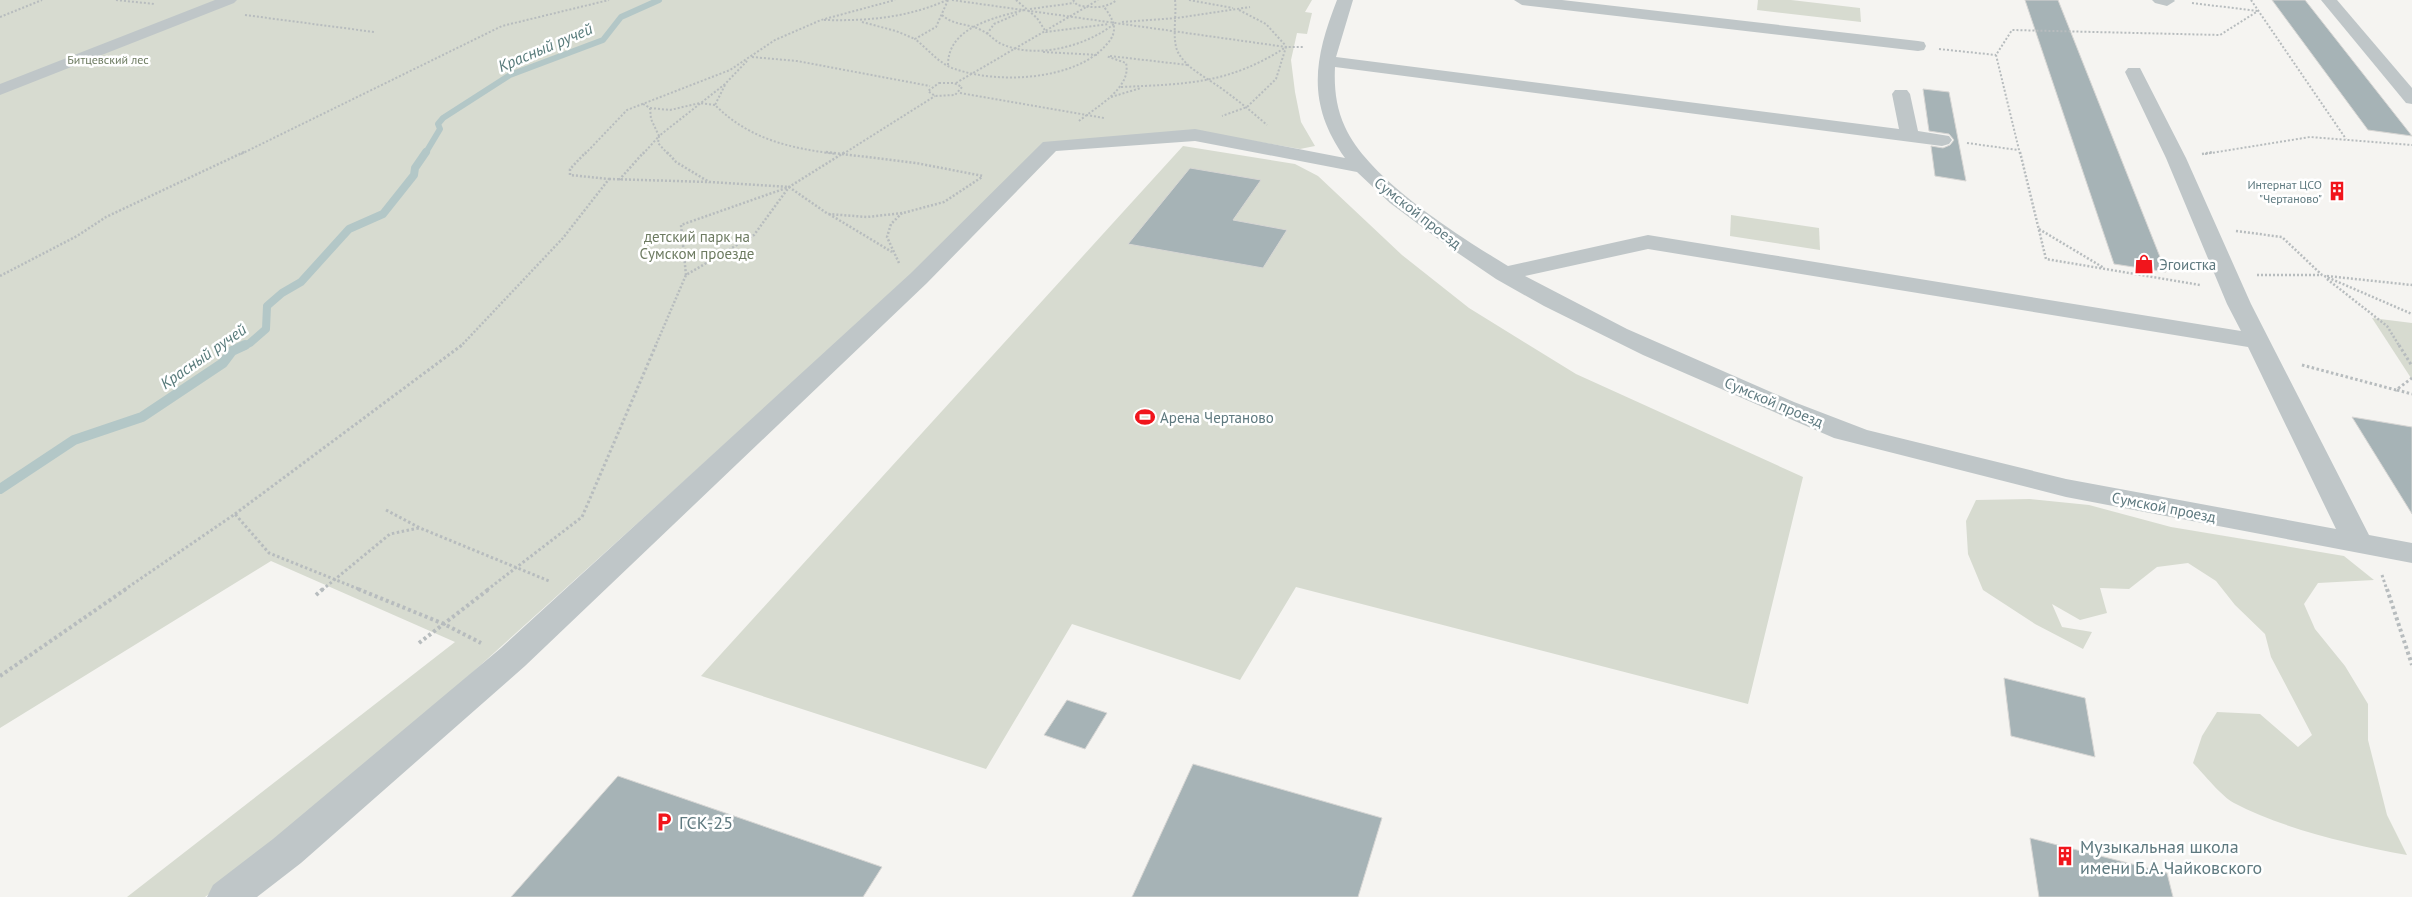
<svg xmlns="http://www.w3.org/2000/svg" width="2412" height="897" font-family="'PT Sans',sans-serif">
<rect width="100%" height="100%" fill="#f5f4f1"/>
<g fill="#d7dbd0">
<path d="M0,0H1312L1305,12L1312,13L1307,34L1297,33L1291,60L1295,92L1301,122L1315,146L1300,149L1207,133L1046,143L913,274L432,709L289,835L205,897H127L455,642L271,561L0,728Z"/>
<path d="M1758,0H1791L1860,8L1861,22L1757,10Z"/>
<path d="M1183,146L1295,164L1318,176L1402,255L1469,308L1576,374L1803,477L1748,704L1296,587L1240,680L1072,624L986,769L701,676Z"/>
<path d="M1731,215L1819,228L1820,250L1730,236Z"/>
<path d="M2372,318L2412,323V378H2411Z"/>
<path d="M2030,499L2089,505L2171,527L2344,556L2374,580L2318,583L2304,604L2315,629L2345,666L2368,704V740L2387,815L2407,855C2353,845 2283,829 2234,803C2221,796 2204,774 2193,763L2202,736L2217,712L2260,714L2298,747L2312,735L2271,657L2265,634L2235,605L2216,581L2188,563L2157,567L2129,589L2100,588L2107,613L2080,620L2052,604L2062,627L2092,632L2083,649L2035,624L1983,590L1968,554L1966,521L1976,500Z"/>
</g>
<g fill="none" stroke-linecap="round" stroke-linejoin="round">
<path stroke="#b3c7c7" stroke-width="6" d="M425,154L440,129L438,124L443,118L510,75L603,40L621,17L659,0"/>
<path stroke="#b3c7c7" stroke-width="8" d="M242,347L250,343L266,329L267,306L282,293L301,282L349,229L383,214L414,175L415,168L426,152"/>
<path stroke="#b3c7c7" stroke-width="10" d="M0,489L74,440L142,417L223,363L232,351L245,345"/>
</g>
<g fill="#a6b3b6" stroke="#d7d6d4">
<path d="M2025,0H2058L2166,272L2114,264Z"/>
<path d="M2272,0H2305L2412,136L2368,130Z"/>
<path d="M1923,89L1949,92L1966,181L1935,176L1931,146L1943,148L1950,145L1954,140L1949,134L1929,131Z"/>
<path d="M1190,168L1261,180L1233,220L1287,230L1263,268L1128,244Z"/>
<path d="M2352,417L2412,427V514Z"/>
<path d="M2004,678L2085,698L2095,757L2011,736Z"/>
<path d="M1067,700L1107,713L1085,749L1044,735Z"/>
<path d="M1193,764L1382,818L1358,897H1132Z"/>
<path d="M618,776L882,867L863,897H511Z"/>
<path d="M2030,838L2167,873L2173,897H2039Z"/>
</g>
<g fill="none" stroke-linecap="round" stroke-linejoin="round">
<g stroke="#b7bcbe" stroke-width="2" stroke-dasharray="2 2" stroke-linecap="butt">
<path d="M116,0L155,4"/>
<path d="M948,0L936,27L915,39C928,49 939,64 955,69C997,84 1076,81 1107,44C1119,31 1114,20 1104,7"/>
<path d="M952,0L1286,47H1304"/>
<path d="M1016,0L1037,18L1046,32L1109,24"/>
<path d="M1073,0L1077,5C1091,8 1105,9 1117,0"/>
<path d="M1175,0C1177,15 1171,42 1179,54C1187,68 1205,77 1218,86C1235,98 1251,111 1267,125"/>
<path d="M1189,0L1233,8"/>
<path d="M2251,0L2346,139"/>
<path d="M2192,3L2258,11"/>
<path d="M1030,9L1074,3"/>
<path d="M1239,10L1266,24L1286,46"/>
<path d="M245,15L374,32"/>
<path d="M942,15C954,26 968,23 981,30C990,34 995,42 1004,45C1038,59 1086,46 1114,24"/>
<path d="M0,17L42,0"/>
<path d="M824,20C867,21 907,18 947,0"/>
<path d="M862,22L896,31L915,39"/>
<path d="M1122,22L1177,18L1250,7"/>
<path d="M987,34L994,24L1017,14"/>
<path d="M1939,49L1996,55"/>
<path d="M1043,52L1099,55"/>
<path d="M1110,56L1188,65"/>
<path d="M752,57L797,61L930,86"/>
<path d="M948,65C948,27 994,18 1024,10"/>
<path d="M939,83H954L962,87L955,95L935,96L928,91Z"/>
<path d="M956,83L1098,0"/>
<path d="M725,85L715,105C749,139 789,148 836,154"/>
<path d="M1121,87C1187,84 1229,84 1286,47L1276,79L1247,107L1222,116"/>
<path d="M960,93L1104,118"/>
<path d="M1111,97L1141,88"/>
<path d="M643,104L650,108L651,119L659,136L643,154"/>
<path d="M650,108L670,110L700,103L715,105"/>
<path d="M1079,121C1096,107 1132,88 1126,63L1106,56"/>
<path d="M1967,143L2018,150"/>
<path d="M241,154L502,26L609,0"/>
<path d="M585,154L627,110L730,70L775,40L821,20L895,0"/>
<path d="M668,154L658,143L659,136L725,84L747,61"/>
<path d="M843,154L935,96"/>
<path d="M2020,154L1996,55L2012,30L2220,35L2258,11"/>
<path d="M2205,154L2310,137L2412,145"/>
</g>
<g stroke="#b7bcbe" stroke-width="2.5" stroke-dasharray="2 2" stroke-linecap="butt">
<path d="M667,152L676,162L709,182L789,187L828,214L867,217L903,213L944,202L982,177"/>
<path d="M826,152L916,163L983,176"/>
<path d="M2020,152L2046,259L2200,285"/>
<path d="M2202,154L2213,152"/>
<path d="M609,179L709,182"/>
<path d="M619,180L644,152"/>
<path d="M829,214L892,252"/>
<path d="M2039,229L2104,268"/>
<path d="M2236,231L2282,237L2322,275L2412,314"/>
<path d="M899,263L887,237L891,224L902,213"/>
<path d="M686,275L681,225L789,187L845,152"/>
<path d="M2257,275H2321"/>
<path d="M0,276L77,236L106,217L244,152"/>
<path d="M2327,276L2412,285"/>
<path d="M2327,279L2387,326L2400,347"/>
<path d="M460,347L563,238L609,179L570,175V169L586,152"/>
<path d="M655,347L686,275L754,235L789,187"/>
</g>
<g stroke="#b7bcbe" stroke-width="3" stroke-dasharray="2.5 2.5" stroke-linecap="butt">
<path d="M2399,345L2412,366"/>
<path d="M2302,365L2396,390L2412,378"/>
<path d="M2397,390L2412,394"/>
<path d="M386,510L420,528L549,581"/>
<path d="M235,514L462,345"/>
<path d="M2382,575L2387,590"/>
<path d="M124,590L235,514L269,553L361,590"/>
<path d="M322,590L390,534L419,528"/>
<path d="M487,590L582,517L656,345"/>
</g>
<g stroke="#b7bcbe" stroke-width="4" stroke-dasharray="3 3" stroke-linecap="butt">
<path d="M358,589L444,624L481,643"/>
<path d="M2387,589L2412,665"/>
<path d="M316,595L323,589"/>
<path d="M419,643L489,589"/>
<path d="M0,676L126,589"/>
</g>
<g fill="#bfc6c8" fill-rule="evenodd">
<path d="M215,0H237L234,3L0,95V84Z"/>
<path d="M1337,0H1353L1336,57L1899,129L1892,94L1895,90H1907L1910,94L1918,131L1949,136L1952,140L1949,144L1942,146L1335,67C1334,88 1336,107 1345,127C1369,180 1459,236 1508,266L1648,235L2241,331L2227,304L2166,158L2125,72L2128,68H2140L2186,158L2251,304L2369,535L2412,543V563L2066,497L1834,438L1643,355L1544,306L1496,279L1449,247L1390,203L1357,172L1195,141L1056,151L927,283L525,666L301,863L257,897H207L213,885L273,839L501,648L911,273L1043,142L1195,129L1345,158C1306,103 1314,59 1337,0ZM1648,249L2248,347L2336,529L2066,479L1867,430L1794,402L1627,329L1525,276Z"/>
<path d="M1514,0H1562L1918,41L1924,42L1926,46L1924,50L1918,51L1522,5Z"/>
<path d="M2152,0H2174L2175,1L2167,6L2155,3Z"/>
<path d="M2321,0H2337L2412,88V104L2406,103Z"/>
</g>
</g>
<defs>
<symbol id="building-bare" viewBox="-9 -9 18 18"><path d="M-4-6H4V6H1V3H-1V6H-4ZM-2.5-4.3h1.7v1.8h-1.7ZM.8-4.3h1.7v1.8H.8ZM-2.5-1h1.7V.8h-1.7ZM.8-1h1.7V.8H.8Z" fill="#f1151c" stroke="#fff" stroke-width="2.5" paint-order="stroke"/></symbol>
<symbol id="shop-bare" viewBox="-9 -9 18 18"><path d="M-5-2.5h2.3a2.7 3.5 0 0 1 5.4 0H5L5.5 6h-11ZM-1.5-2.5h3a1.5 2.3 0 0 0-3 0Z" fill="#f1151c" stroke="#fff" stroke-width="2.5" paint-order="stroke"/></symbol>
<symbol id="stadium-bare" viewBox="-9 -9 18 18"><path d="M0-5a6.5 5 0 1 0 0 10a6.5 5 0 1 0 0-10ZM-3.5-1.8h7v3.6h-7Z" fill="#f1151c" stroke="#fff" stroke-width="2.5" paint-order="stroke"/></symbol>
<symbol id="parking-bare" viewBox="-9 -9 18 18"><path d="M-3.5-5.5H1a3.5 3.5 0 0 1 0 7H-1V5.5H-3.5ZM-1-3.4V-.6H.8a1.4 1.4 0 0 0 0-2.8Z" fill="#f1151c" stroke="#fff" stroke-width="2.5" paint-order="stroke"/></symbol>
</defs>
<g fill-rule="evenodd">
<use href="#building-bare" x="2323" y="177" width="28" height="28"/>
<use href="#shop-bare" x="2130" y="250" width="28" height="28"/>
<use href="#stadium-bare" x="1131" y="403" width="28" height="28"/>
<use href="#parking-bare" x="650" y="808" width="28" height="28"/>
<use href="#building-bare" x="2051" y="842" width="28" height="28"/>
</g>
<g text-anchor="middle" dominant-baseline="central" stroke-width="5" stroke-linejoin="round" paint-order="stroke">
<g font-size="12" fill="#6d7b61" stroke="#fff">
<text x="108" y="59">Битцевский лес</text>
</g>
<g font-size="12" fill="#5e797f" stroke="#fff" text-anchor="end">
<text x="2322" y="184">Интернат ЦСО<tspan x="2322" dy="14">"Чертаново"</tspan></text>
</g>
<g font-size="15" fill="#5e797f" stroke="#fff">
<text transform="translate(1418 213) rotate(38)">Сумской проезд</text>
<text transform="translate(1774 402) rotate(23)">Сумской проезд</text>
<text transform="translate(2164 507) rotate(11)">Сумской проезд</text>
</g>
<g font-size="15" fill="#6d7b61" stroke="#fff">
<text x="697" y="236">детский парк на<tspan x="697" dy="17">Сумском проезде</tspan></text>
</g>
<g font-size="15" fill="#5e797f" stroke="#fff" text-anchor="start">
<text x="2159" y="264">Эгоистка</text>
<text x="1160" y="417">Арена Чертаново</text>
</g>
<g font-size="16" font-style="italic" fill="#587b7b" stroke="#fff">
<text transform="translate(545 47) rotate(-23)">Красный ручей</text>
<text transform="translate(203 356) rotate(-35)">Красный ручей</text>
</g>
<g font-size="18" fill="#5e797f" stroke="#fff" text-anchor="start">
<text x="679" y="822">ГСК-25</text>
<text x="2080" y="846">Музыкальная школа<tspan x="2080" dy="21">имени Б.А.Чайковского</tspan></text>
</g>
</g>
</svg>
